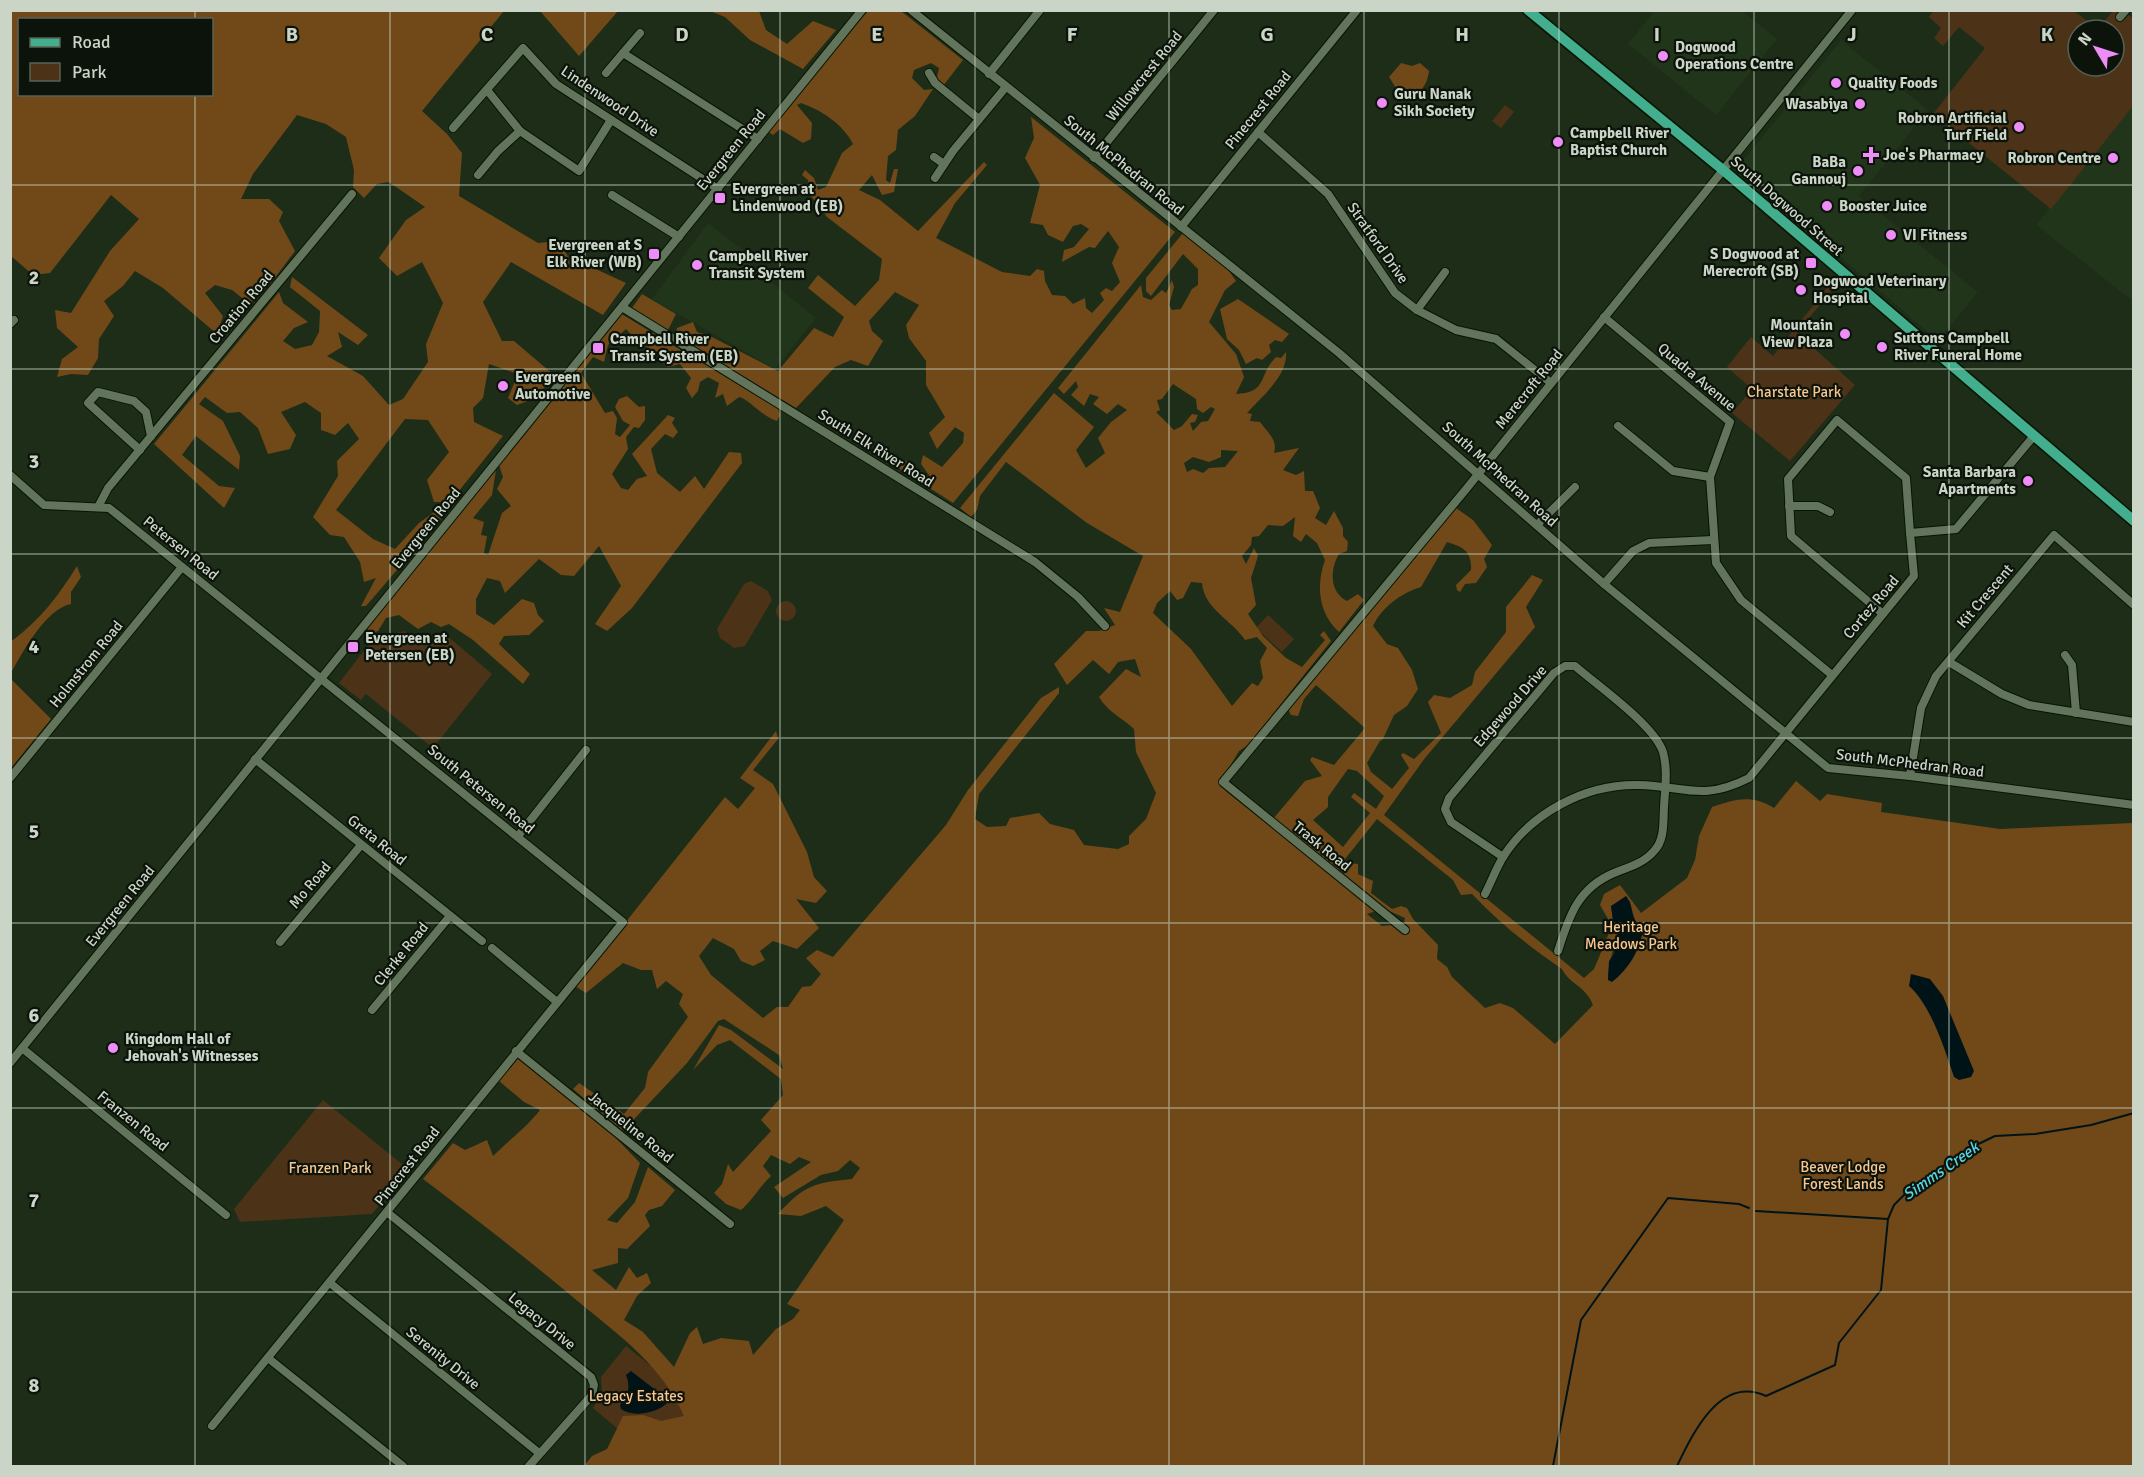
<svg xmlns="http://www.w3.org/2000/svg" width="2144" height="1477" font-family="Signika,sans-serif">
<rect width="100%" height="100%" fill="#1d2d18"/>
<g fill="#21351a">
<path d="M1655,10L1742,11L1777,39L1716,115L1628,44Z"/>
<path d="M1841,40L1928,110L1859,196L1978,292L1938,341L1737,168Z"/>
<path d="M2133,106V301L2036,225Z"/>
<path d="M708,223L748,254L750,265L816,318L775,369L652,299Z"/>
</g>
<g fill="#4c3317" fill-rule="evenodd">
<path d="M1934,10L2074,11L2098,29L2113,11H2122L2133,18V106L2051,209L1933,114L1985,48L1959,27L1943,46L1934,38L1941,28L1929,17ZM2078,30H2114V66H2078Z"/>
<path d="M1505,105L1514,112L1501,128L1492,121Z"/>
<path d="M1831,283L1835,286L1797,333L1855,385L1790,461L1732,413L1752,389L1727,367L1751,337L1773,356Z"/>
<path d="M751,581L768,591L772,600L745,646L734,648L720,638L717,629L744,584Z"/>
<circle cx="786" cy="611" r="10"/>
<path d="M1268,615L1294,639L1282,652L1256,628Z"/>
<path d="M404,631L416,639L446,635L492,674L433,748L366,694L361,700L339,683L373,639Z"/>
<path d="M323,1100L408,1169L372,1214L240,1222L234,1209Z"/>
<path d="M626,1346L702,1407L696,1415L625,1435L593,1408L602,1395L601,1377Z"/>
</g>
<g fill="#714918" fill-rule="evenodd">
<path d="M10,11H504L422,111L447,134L462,153L459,196L538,243L559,241L573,265L589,266L626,283L603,315L511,262L483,302L502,341H514L554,375L536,398L517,405L508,398L518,374L489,364L483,398L473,408L474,422L503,436L450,502H434L427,480L449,452L428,420L405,419L336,510L373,539L395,549L419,523L437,510L446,513L366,606H361L376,578L364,582L360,562L344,537L330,535L313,517L338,476L337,461L359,439L348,423L335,435L321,430V413L305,402L281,412L296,435L290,449L268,454L258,428L240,412L227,413L205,397L199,404L223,421L240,456L239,470L196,436L182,455L219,486L235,488L224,508L154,444L279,292L283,303L308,322L294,328L283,341L295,349L312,345L319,332L320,311L290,287L292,277L368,335L358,345L338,332L342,347L327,356L363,376L389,405L403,399L428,362L426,344L443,303L422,262L397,276L379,258L406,220L425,207L389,182L377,184L364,198L353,187L354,170L346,137L326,124L297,115L253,174L241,199H269L283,212L279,221L295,251L271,283L255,296L251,305L232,290L215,285L205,293L223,316L217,334L163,288L135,271L123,286L104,301L114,316L99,339L98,358L88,375L71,374L57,377L62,359L78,347L57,328L55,310L71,313L110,251L139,219L111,195L50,273L33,275L11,256ZM20,20H212V94H20Z"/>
<path d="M540,11H618L579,56Z"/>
<path d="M710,11H759L766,30L787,44L813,21L836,30L803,69L750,40L725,17Z"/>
<path d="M868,11H901L963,60L943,86L936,81L939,68L931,63L914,70L912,78L924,90L933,89L915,116L898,130L896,150L888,156L886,180L890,183L894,169H898L894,192L882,195L872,175L859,190L880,200L918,231L984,162L987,165L955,203L936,238L1002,272L1030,276L1037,269L1044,271L1045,281L1052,295L1065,296L1073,304L1085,298L1086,308L1092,313L1104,300L1100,293L1106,288L1112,291L1120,282L1112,263L1119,247L1108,231L1095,248L1089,247L1062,262L1064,250L1074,247L1089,229L1081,224L1073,226L1063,242L1048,235L1043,225L1030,223L1040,185L1025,158L1034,138L1031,117L1175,232L953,503L897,467L905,460L931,478L921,464L923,455L942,467L963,443L964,433L955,427L937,449L929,433L945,417L926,385V361L909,338L906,325L919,305L895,292L869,321L872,331L883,341L868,366L851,360L835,367L796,408L675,336L677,328L693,322L697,332L710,336L778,371L814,328L833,337L844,317L808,288L818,275L855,306L879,280L882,259L827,217L811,196L808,180L802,175L805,170L814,178L818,190L826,187L842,153L853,144C843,124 821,110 801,103L797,105L812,123L811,139L803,143L780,129L773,135L769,132L851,27Z"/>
<path d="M1401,63L1412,66L1420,63L1429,71C1427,85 1422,93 1408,97L1396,88L1389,77Z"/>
<path d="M1183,233L1229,271L1236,281L1225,290L1209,322L1236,354L1244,377L1236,394C1268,393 1258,375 1276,357L1281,358L1286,352C1288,376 1262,396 1247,413L1252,414L1250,421L1260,422C1268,433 1278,440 1274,453L1299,448L1283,470L1296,475L1304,471L1305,491H1313L1320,508L1315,518L1326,525L1334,511L1343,528V536L1348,542L1347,551L1339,554C1330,569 1329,592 1347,601L1358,594L1364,600L1339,632C1318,613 1316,585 1325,560L1317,543L1306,534L1301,542L1293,536L1295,517L1283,526L1268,525L1259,536L1252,537L1251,545L1242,556L1246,564L1254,548L1258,556L1251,578L1256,605L1248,614L1263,636L1286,658L1302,667L1325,640L1320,635L1324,631L1331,641L1248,745L1239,751L1220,783L1227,792L1376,911L1367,914L1382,926L1404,924L1405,918L1387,910L1273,819L1305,781L1322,776L1310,760L1312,757L1334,765L1365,728L1316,685L1304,699L1298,716L1291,715L1288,709L1456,508L1473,520L1492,545L1484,559L1487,567L1476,583L1465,584L1460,592L1457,590L1456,585L1471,570C1472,551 1463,547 1447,542L1421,587C1401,593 1382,607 1373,626L1387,644L1398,648L1412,670L1418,689L1407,706L1394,715L1383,739L1380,741L1367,763L1371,772L1392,789L1409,768L1401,755L1403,753L1414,759L1441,733L1428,702L1434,695L1450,698L1472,685L1475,672L1506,632V607L1532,575L1543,580L1526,607L1535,627L1425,758L1384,815L1584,978L1594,969L1612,926L1600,905L1604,894L1620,885L1641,913L1687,878L1695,860L1699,836L1712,807C1735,799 1752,794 1774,808L1796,781L1820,801L1827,794L1882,803L1881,812L2000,829L2133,823V1466H584L592,1456L607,1449L623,1416L643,1415L661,1421L684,1416C663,1367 620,1336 580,1303C529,1260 476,1219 423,1179L453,1143L465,1150L487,1140L493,1156C509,1140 526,1128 540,1110L524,1102L499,1081L518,1057L614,1136L640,1163L628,1198L607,1220L617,1223L635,1202L648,1167L675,1190L662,1206L649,1210L645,1215L650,1226L627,1249L618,1248V1263L592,1270L616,1290L629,1267L637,1278L647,1273L651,1283L637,1296L624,1320L643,1332L674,1367L690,1333L697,1327L703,1344L721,1338L749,1341L753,1355L776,1329L793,1319L800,1310L787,1304L844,1220L826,1206L801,1216L778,1214C805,1185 813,1183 852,1179L860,1168L850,1160L838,1171L821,1175L783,1198L774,1187L811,1162L799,1157L790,1164L771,1155L763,1166L771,1176C759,1187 753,1200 741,1210L726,1204L714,1193L722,1184L728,1164L733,1172L771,1131L761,1120L783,1095L781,1079L730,1040L717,1045L693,1070L719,1025L731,1030L783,1069L779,1055L724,1019L718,1021L687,1063L623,1131L573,1089L579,1083L624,1114L645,1088L648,1072L688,1017L679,1004L683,994L666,981L657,989L652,970H641L623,963L586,993L575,986L725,797L738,809L755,788L740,778L776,731L778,739L753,770L773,784L807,852L814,877L827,891L816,903L796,899L819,928L797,949L773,941L760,951L765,960L753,966L741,961L734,949L713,938L699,956L711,975L763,1018L777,1007H788L802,987L811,986L821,974L806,958L817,950L833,957L946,825L968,790L1041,698L1059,687V693L979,794L975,819L987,827L1006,826L1010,818L1039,813L1050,824L1074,830L1084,845L1118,849L1129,844V836L1146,819L1156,793L1136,752L1134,729C1122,718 1107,711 1099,697L1126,669L1141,677L1135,659L1118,662L1109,674L1093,660L1067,685L1054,664L1086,631H1099L1115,625L1104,608L1120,612L1143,556L1087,523L1006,462L980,496L977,510L971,517L960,508L1054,393L1094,427L1076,450L1086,468L1105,453L1098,438L1111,422L1127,410L1118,404L1107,414L1093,404L1099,397L1090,394L1084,406L1071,395L1078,387L1076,381L1064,394L1058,388L1141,285L1143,297L1151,300L1162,290L1166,293L1172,280L1174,287L1169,305L1172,310L1181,309L1192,289L1198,285V269L1183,254L1151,296L1146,291V278ZM1173,384L1196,399L1197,409L1203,413L1211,407L1215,409L1208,421L1201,422L1193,431L1190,423L1195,422L1198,415L1192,414L1182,426L1174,430L1156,412L1160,410L1157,400L1162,399ZM1221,450L1238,451L1225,467L1209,468L1203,473L1193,469L1187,472L1184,463L1193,457L1209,462L1221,457ZM1191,582L1202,583C1204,609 1232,620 1245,640L1257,637L1267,648L1260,661L1263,678L1258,686L1252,683L1232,706L1191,649L1153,613L1157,603L1170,591L1177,600L1183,598ZM1348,769L1357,771L1384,796L1376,809L1354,793L1351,797L1370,813L1343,847L1313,820L1328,807V797ZM1377,819L1453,880L1461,895L1472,894C1499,923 1530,947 1562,969C1569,984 1586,986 1593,1005L1555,1044L1513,1008L1500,1003L1485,1008L1452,977L1447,967L1437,959L1438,945L1413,919L1407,908L1401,906L1392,909L1371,893L1373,881L1358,874V864L1348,863L1345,859ZM1630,901L1631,916L1643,930C1639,952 1629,971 1608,980C1608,962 1615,946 1619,928L1613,920L1611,906Z"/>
<path d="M642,294L676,314L668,330L632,308Z"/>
<path d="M1238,299L1289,334L1282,342L1275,340L1269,345L1271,352L1262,360L1257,358L1246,364L1239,350L1227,339L1220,309Z"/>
<path d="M620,313L778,409L780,415L777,421C761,416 749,399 739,397L727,406L723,394L715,398L719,383L708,377L700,382L698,391L692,398L686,388L691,378L680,364L668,367L660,361L663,355L640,344L626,329L608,345L604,362L593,357L581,373L605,413L613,411L617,418L615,434L620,437L630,425L623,421L615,407L619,399L627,396L639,407L645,406V420L639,428L634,427L626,437L628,449L612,474L621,488L628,490L637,479L647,476L632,454L668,415L675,418L672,423L678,432L673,438L665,434L651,449L657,473L680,492L695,476L704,489L729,452L741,453L742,463L632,608L607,631L595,624L621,586L599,546L574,576L561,575L539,559L505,593L500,581L487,578L476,599V614L494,625L522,599L534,603L538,615L544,621L529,635L504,636L499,644L530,674L523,684L473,640L449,624L441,627L431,622L418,629L399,615L386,618L378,631L366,635L369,624L496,470L492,495L473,518L484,522L481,535L487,536L484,553L488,555L502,513L511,506L497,489L503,477L499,465Z"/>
<path d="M77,566L81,577L71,592V604C46,609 23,651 11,673V639L13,640C40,620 59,595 77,566Z"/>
<path d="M11,679L51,719L11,768H10Z"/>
</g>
<g fill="#001317">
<path d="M1626,896C1635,907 1629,918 1643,930C1639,951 1629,969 1612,982L1608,980L1609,961L1614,954L1619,928L1613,920L1611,906Z"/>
<path d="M1911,974L1930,979L1943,996L1974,1071L1971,1077L1959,1080L1954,1077C1945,1050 1931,1005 1909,986Z"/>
<path d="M631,1371L666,1398L668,1402C659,1413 632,1418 621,1409L620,1405C628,1395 631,1388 626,1375Z"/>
</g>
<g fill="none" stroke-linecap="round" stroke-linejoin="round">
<g stroke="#001317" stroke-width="2">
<path d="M1756,1211L1888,1219"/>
<path d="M1553,1466L1581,1320L1668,1198L1739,1204L1749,1208"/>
<path d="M1677,1466C1693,1433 1720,1375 1766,1396L1835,1365L1839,1343L1881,1290L1888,1219L1894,1205L1910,1189L1968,1149L1995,1136L2035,1134L2091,1125L2134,1113"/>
</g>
<defs>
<g id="minor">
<path d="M911,10L1339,353L1604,584L1828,768L1910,776L2134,805"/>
<path d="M2120,17L2126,10"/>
<path d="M623,53L758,139"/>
<path d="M606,73L640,33"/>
<path d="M929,73L935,83L979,119"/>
<path d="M989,74L1040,10"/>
<path d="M487,90L520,131L579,171L611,120"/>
<path d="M453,128L523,48L556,84L718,189"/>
<path d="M1258,132L1328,194L1395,293L1417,310L1456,330L1496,339L1551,383"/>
<path d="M934,157L944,164"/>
<path d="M1094,158L1214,10"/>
<path d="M478,175L498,151L520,131"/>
<path d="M935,178L953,151L1005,88"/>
<path d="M612,195L679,237"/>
<path d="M1181,227L1357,10"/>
<path d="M622,307L1035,562L1078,597L1105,626"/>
<path d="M1417,310L1445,272"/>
<path d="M1604,317L1730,422L1710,477L1716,563L1741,600L1832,675"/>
<path d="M10,324L14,320"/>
<path d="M1618,426L1673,471L1710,477"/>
<path d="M140,450L88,403L98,392L134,401L146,412L151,436"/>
<path d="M10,475L44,505L109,508L623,922L212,1426"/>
<path d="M1789,506H1818L1830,512"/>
<path d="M98,507L108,488L352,194"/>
<path d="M1537,525L1575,487"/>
<path d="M1604,584L1633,551L1649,543L1713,540"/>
<path d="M1883,614L1791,536L1788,479L1837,420L1906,478L1910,533"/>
<path d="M2065,655L2072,665L2076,713"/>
<path d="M1949,662L2002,694L2029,705L2134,722"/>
<path d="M255,759L482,941"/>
<path d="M1910,776L1921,708L1936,676L2054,535L2134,605"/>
<path d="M10,778L182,567"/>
<path d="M518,836L586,750"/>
<path d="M1503,857L1451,822L1445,809L1449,798L1554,673L1565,666H1575C1598,686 1654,725 1663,752C1668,770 1665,789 1664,807C1663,822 1665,840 1654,851C1644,863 1629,867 1614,873C1578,888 1569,916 1558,951"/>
<path d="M1485,894C1491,882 1496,869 1503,857C1531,813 1585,784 1638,785C1686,786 1701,802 1749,778L1914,576L1910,533L1956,529L2033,437"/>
<path d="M1405,930L1223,782L1467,488L1852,10"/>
<path d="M280,942L361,845"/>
<path d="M492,948L557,1002"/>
<path d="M372,1010L450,916"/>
<path d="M22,1048L226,1215"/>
<path d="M516,1051L730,1224"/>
<path d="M10,1063L862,10"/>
<path d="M388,1213L591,1377L594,1385L592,1395L529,1466"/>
<path d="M330,1283L539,1453"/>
<path d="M268,1358L403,1466"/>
</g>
<path id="major" d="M1528,10L1723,170L2134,521"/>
</defs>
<use href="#minor" stroke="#071503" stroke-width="10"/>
<use href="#major" stroke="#071503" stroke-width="13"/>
<use href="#minor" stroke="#62745b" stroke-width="8"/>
<use href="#major" stroke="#43ae8d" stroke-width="10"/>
</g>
<path fill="none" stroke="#cbd5c7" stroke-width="1.5" stroke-opacity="0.55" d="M195,10V20M390,10V1466M585,10V1466M780,10V1466M975,10V1466M1169,10V1466M1364,10V1466M1559,10V1466M1754,10V1466M1949,10V1466M195,94V1466M10,185H2134M10,369H2134M10,554H2134M10,738H2134M10,923H2134M10,1108H2134M10,1292H2134"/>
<g fill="#ee8cf8" stroke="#0c130a" stroke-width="2">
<circle cx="1663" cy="56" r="6"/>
<circle cx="1836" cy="83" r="6"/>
<circle cx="1382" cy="103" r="6"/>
<circle cx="1860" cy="104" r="6"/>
<circle cx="2019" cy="127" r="6"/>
<circle cx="1558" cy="142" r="6"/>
<path d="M1868 146h6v6h6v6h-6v6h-6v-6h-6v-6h6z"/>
<circle cx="2113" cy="158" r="6"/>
<circle cx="1858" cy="171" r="6"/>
<rect x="714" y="192" width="12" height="12" rx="3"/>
<circle cx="1827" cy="206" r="6"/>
<circle cx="1891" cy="235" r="6"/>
<rect x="648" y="248" width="12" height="12" rx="3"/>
<rect x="1805" y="257" width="12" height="12" rx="3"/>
<circle cx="697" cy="265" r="6"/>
<circle cx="1801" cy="290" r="6"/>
<circle cx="1845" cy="334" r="6"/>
<circle cx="1882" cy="347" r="6"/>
<rect x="592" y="342" width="12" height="12" rx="3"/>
<circle cx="503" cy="386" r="6"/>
<circle cx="2028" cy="481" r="6"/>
<rect x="347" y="641" width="12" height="12" rx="3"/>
<circle cx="113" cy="1048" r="6"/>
</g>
<g text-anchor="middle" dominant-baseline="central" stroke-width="4.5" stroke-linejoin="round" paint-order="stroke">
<g font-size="15" font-weight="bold" fill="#cbd5c7" stroke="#0c130a" text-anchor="start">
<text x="1675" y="47">Dogwood<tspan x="1675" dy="17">Operations Centre</tspan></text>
<text x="1848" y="83">Quality Foods</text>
<text x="1394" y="94">Guru Nanak<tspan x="1394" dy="17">Sikh Society</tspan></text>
<text x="1848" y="104" text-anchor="end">Wasabiya</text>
<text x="2007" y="118" text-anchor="end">Robron Artificial<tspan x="2007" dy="17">Turf Field</tspan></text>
<text x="1570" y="133">Campbell River<tspan x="1570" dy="17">Baptist Church</tspan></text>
<text x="1883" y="155">Joe's Pharmacy</text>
<text x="2101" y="158" text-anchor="end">Robron Centre</text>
<text x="1846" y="162" text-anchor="end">BaBa<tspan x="1846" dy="17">Gannouj</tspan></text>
<text x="732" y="189">Evergreen at<tspan x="732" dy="17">Lindenwood (EB)</tspan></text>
<text x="1839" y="206">Booster Juice</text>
<text x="1903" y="235">VI Fitness</text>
<text x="642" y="245" text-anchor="end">Evergreen at S<tspan x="642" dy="17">Elk River (WB)</tspan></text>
<text x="1799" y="254" text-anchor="end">S Dogwood at<tspan x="1799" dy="17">Merecroft (SB)</tspan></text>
<text x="709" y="256">Campbell River<tspan x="709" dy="17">Transit System</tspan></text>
<text x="1813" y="281">Dogwood Veterinary<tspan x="1813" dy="17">Hospital</tspan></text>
<text x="1833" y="325" text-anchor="end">Mountain<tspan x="1833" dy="17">View Plaza</tspan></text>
<text x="1894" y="338">Suttons Campbell<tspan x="1894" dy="17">River Funeral Home</tspan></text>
<text x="610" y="339">Campbell River<tspan x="610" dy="17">Transit System (EB)</tspan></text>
<text x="515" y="377">Evergreen<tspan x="515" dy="17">Automotive</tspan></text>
<text x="2016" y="472" text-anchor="end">Santa Barbara<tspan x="2016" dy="17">Apartments</tspan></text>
<text x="365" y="638">Evergreen at<tspan x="365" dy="17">Petersen (EB)</tspan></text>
<text x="125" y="1039">Kingdom Hall of<tspan x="125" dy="17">Jehovah's Witnesses</tspan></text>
</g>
<g font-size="15" fill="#cbd5c7" stroke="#0c130a">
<text transform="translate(1144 76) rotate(-51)">Willowcrest Road</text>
<text transform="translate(610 101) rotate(34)">Lindenwood Drive</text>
<text transform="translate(1258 110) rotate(-51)">Pinecrest Road</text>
<text transform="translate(731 150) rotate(-51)">Evergreen Road</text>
<text transform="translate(1124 165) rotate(39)">South McPhedran Road</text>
<text transform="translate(1787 206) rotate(41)">South Dogwood Street</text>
<text transform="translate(1378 243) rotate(55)">Stratford Drive</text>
<text transform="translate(241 307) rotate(-50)">Croation Road</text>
<text transform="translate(1697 377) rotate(40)">Quadra Avenue</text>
<text transform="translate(1529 389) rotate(-51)">Merecroft Road</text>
<text transform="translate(876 448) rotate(32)">South Elk River Road</text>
<text transform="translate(1500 474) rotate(42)">South McPhedran Road</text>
<text transform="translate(426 528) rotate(-51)">Evergreen Road</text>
<text transform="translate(181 548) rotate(39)">Petersen Road</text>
<text transform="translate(1985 596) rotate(-50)">Kit Crescent</text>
<text transform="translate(1871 607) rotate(-50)">Cortez Road</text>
<text transform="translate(86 664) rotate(-51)">Holmstrom Road</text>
<text transform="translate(1510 706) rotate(-49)">Edgewood Drive</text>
<text transform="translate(1910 763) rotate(7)">South McPhedran Road</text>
<text transform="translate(481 789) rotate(39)">South Petersen Road</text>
<text transform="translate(377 840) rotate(39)">Greta Road</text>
<text transform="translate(1322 846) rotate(39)">Trask Road</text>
<text transform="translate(310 885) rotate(-50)">Mo Road</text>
<text transform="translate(120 906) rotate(-51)">Evergreen Road</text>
<text transform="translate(401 954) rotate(-51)">Clerke Road</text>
<text transform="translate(133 1121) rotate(39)">Franzen Road</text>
<text transform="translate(631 1127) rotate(39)">Jacqueline Road</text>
<text transform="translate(407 1166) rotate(-52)">Pinecrest Road</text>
<text transform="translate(542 1321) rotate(39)">Legacy Drive</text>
<text transform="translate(443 1358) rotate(39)">Serenity Drive</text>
</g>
<g font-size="15" fill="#f8c690" stroke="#0c130a">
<text x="1794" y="392">Charstate Park</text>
<text x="1631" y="927">Heritage<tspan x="1631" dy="17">Meadows Park</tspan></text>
<text x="1843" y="1167">Beaver Lodge<tspan x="1843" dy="17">Forest Lands</tspan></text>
<text x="330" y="1168">Franzen Park</text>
<text x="636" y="1396">Legacy Estates</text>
</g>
<g font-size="16" font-style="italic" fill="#55d4e4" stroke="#0c130a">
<text transform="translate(1941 1171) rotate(-35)">Simms Creek</text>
</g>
</g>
<g font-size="20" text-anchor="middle" font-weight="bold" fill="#cbd5c7" stroke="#0c130a" stroke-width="4.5" stroke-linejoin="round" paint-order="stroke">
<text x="292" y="41">B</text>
<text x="487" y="41">C</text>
<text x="682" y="41">D</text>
<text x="877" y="41">E</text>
<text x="1072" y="41">F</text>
<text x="1267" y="41">G</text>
<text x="1462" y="41">H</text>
<text x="1657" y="41">I</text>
<text x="1852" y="41">J</text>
<text x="2047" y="41">K</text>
<text x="34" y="284">2</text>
<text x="34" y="468">3</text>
<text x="34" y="653">4</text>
<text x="34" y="838">5</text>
<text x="34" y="1022">6</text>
<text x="34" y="1207">7</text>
<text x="34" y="1392">8</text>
</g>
<rect width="2144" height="1477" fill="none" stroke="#cbd5c7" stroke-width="24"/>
<rect x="18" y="18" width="195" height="78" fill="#0c130a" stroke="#586156" stroke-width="1.5"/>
<rect x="30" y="38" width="30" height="9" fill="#43ae8d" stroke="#586156" stroke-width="1.5"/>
<text x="72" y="48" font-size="18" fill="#cbd5c7">Road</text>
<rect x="30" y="63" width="30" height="18" fill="#4c3317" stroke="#586156" stroke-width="1.5"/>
<text x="72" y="78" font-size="18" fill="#cbd5c7">Park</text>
<g transform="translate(2096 48) rotate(309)"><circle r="28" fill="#0c130a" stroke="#586156" stroke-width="1.5"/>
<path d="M0-4.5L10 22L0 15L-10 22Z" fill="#ee8cf8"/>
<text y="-9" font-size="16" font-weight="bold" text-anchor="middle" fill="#cbd5c7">N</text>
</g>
</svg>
